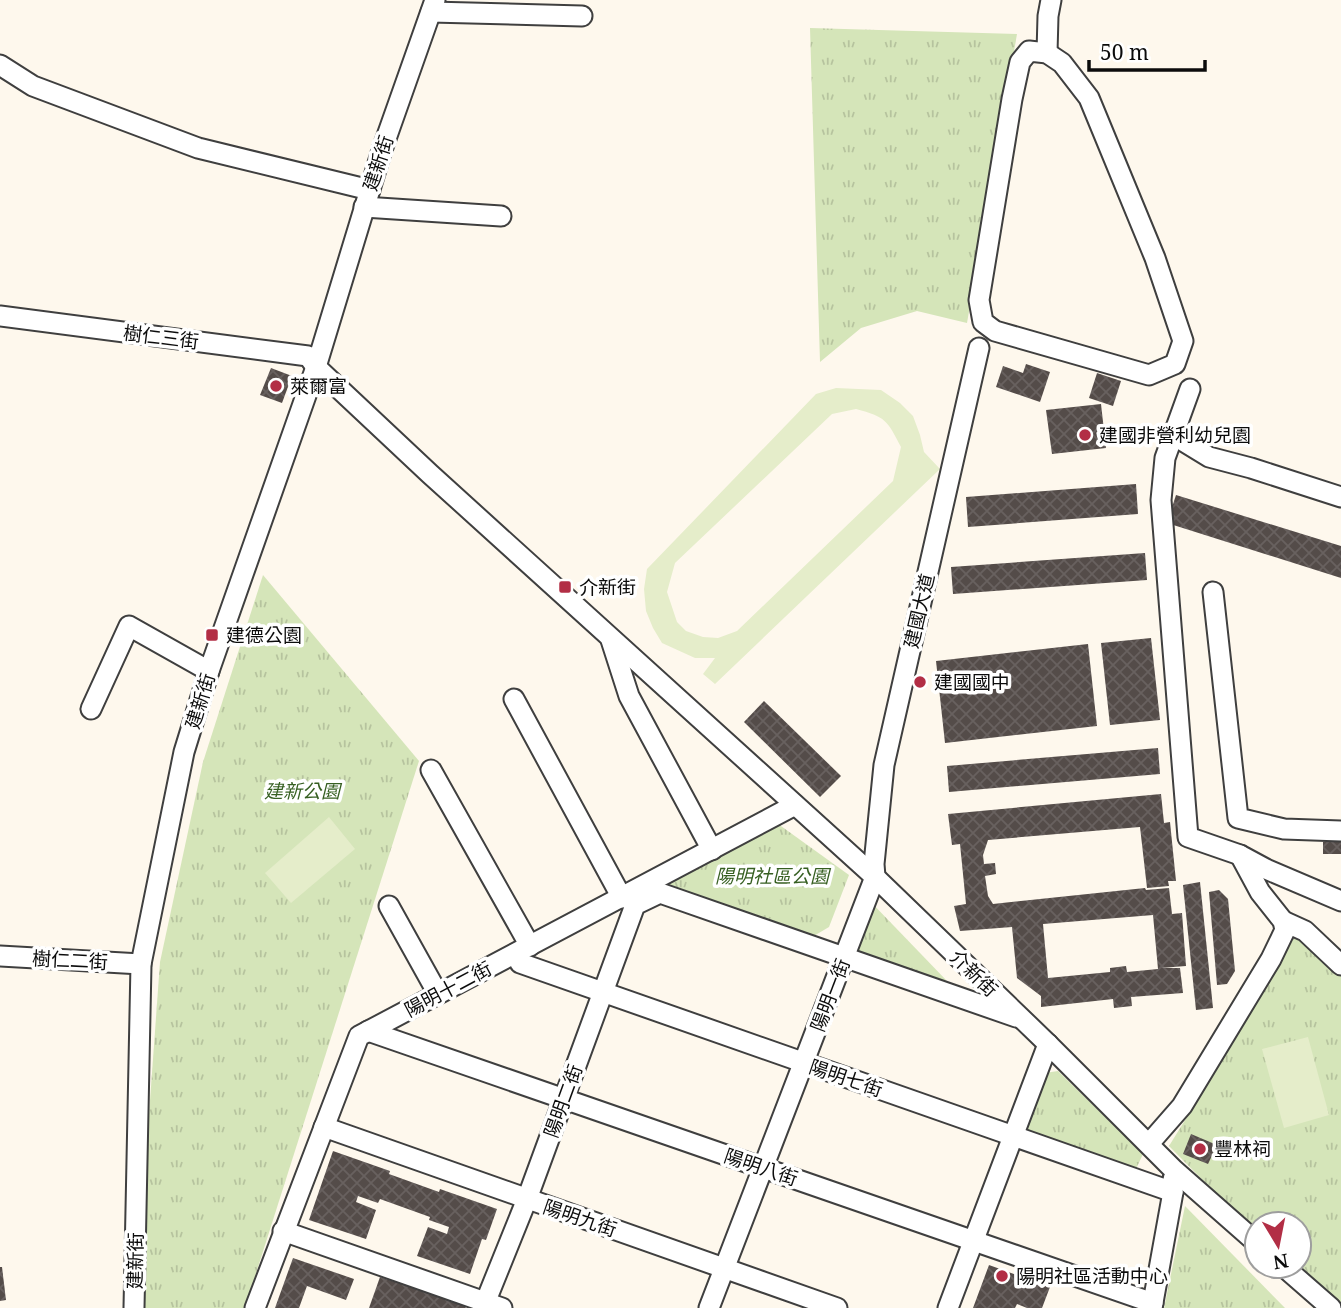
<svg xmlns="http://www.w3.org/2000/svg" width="1341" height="1308" font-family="'Noto Serif','Noto Sans TC',serif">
<defs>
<pattern id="grass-tufts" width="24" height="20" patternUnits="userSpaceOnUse" patternTransform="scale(1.75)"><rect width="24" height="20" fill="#d5e5b9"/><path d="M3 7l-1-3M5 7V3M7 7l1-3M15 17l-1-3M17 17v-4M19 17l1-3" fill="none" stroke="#b6c39e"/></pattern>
<pattern id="building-cross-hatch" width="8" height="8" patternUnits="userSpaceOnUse" patternTransform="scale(1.75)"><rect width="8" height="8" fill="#544c49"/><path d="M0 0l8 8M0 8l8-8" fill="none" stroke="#68615f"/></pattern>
</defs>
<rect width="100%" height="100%" fill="#fef8ed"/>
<g fill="url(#grass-tufts)">
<path d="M810,28L1017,34L967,323L917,311L861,328L820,362Z"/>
<path d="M263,575L419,761L245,1308H135L160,962L203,762Z"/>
<path d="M774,821L849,875L829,927L807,940L660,885Z"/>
<path d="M867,898L947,981L846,953Z"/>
<path d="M1297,922L1341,967V1308H1331L1288,1266H1299V1224H1257V1235L1169,1146L1247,1020Z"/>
<path d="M1058,1071L1143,1154L1136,1169L1023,1133L1045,1073Z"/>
<path d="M1185,1206L1285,1308H1164Z"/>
</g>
<g fill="#e5edca" fill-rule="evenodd">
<path d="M836,388L881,390L900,403L913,416L920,435L924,452L940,469L715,684L703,674L715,658H695L662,643L653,628L646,611L644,589L647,569L816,394ZM856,409C886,417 887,420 901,447L893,481L737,631L718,638L703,637L686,631L677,622L667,592L675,563L832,414Z"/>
<path d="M329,817L355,849L291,903L265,873Z"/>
<path d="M1308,1037L1329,1115L1284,1128L1262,1049Z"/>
</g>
<g fill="url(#building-cross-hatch)" fill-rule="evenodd">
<path d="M1026,364L1050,372L1040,402L996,387L1003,366L1023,373Z"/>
<path d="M271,368L292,376L282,403L260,395Z"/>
<path d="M1097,373L1121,381L1113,406L1089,398Z"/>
<path d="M1101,404L1106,448L1052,454L1046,410Z"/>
<path d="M1136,484L1138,514L968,527L966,497Z"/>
<path d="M1176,495L1341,546V578L1167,523Z"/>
<path d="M1145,553L1147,580L953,594L951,567Z"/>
<path d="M1151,638L1160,720L1110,725L1101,643Z"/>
<path d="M1088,644L1097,726L945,743L936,661Z"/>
<path d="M764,701L841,776L820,797L744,722Z"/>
<path d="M1158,748L1160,774L949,792L947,766Z"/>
<path d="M1161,794L1164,823L1170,822L1176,881H1168L1169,886L1147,888L1140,827L988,840L983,855L984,864L995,863L996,874L985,876L988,896L993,904L1145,888L1146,890L1169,888L1172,914L1182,913L1186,966L1161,968H1180L1183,993L1131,997L1132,1006L1114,1008L1113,999L1041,1007V996L1017,978L1012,927L960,931L954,906L966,904L960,844L952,845L948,814ZM1153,915L1158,969L1127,972L1126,966L1110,968V972L1048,978L1043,924Z"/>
<path d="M1341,841V854H1323V842Z"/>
<path d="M1200,882L1213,1008L1196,1010L1183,885Z"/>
<path d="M1219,890L1228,899L1235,971L1227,984L1217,985L1209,892Z"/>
<path d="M1191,1134L1217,1145L1208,1164L1183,1154Z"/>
<path d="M333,1151L390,1171L389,1174L439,1192L440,1189L497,1209L486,1240L482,1239L470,1274L417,1256L428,1227L447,1234L449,1227L429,1220L430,1217L380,1199L378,1203L358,1196L356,1202L376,1210L366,1239L309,1220Z"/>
<path d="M293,1258L354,1279L346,1300L307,1286L299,1308H275Z"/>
<path d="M989,1265L1050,1287L1042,1308H1027L1017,1304L1015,1308H973Z"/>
<path d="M0,1267H2L6,1300L0,1301Z"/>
<path d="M380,1277L463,1304L466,1308H369Z"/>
</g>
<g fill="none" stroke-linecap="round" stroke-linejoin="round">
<defs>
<g id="minor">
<path d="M431,12L582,16"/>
<path d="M1029,51L1047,53L1062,63L1089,98L1155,258L1183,341L1175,364L1149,375L995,331L983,322L979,300L1012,99L1020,62Z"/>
<path d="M1047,53L1048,16L1051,0"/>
<path d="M0,65L33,86L198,148L370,190"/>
<path d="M364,207L501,216"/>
<path d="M0,316L308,356L316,367L430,474L875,877L1048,1044L1174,1170L1257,1243"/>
<path d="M1190,389L1165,458L1161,500L1188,837L1240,855L1266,869L1341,901"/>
<path d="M1173,435L1209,457L1251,468L1341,497"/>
<path d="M1213,592L1238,818L1284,829L1341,831"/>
<path d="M611,640L629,696L712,850"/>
<path d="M514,699L622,898"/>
<path d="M91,709L129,626L209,671"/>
<path d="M431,770L530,946"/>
<path d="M389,906L438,994"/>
<path d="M1283,921L1305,931L1341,965"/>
<path d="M0,956L141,964"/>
<path d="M520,963L1173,1192"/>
<path d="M368,1031L1153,1303"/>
<path d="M324,1127L837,1308"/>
<path d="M1147,1142L1154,1138L1182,1106L1271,959L1285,930L1283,921L1260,892L1240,855"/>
<path d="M283,1231L502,1308"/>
<path d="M1283,1266L1331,1308"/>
<path d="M134,1308L141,964L184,752L209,671L316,367L382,150L435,0"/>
<path d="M255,1308L359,1036L795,805"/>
<path d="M483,1308L527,1199L635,905L660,893L1016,1017"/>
<path d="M709,1308L875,877L874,864L884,765L979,348"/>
<path d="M948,1308L1048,1044"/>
<path d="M1152,1308L1173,1192V1179"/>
</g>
</defs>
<use href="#minor" stroke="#3f3f3f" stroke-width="23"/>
<use href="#minor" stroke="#fff" stroke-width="19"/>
</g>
<g fill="#b22e45" stroke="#fff" stroke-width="2.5">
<circle cx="276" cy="386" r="7"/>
<circle cx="1085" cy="435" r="7"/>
<rect x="558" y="580" width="14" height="14" rx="3.5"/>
<rect x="205" y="628" width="14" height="14" rx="3.5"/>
<circle cx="920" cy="682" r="7"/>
<circle cx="1200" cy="1149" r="7"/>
<circle cx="1002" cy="1276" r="7"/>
</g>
<g text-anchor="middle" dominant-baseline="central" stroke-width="7" stroke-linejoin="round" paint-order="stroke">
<g font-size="19" fill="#0c0c0c" stroke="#fff">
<text transform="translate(378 163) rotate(-72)">建新街</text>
<text transform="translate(161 337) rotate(7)">樹仁三街</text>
<text transform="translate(919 611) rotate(-77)">建國大道</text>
<text transform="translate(200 701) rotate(-73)">建新街</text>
<text transform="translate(70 960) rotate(3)">樹仁二街</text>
<text transform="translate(974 973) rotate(44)">介新街</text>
<text transform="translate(448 989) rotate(-28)">陽明十二街</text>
<text transform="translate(830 995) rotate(-69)">陽明一街</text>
<text transform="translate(846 1078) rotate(19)">陽明七街</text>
<text transform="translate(563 1101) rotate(-70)">陽明二街</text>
<text transform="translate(761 1167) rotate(19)">陽明八街</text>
<text transform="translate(580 1218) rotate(19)">陽明九街</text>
<text transform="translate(135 1261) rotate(-89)">建新街</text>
</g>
<g font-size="19" fill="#0c0c0c" stroke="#fff" text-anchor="start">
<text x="290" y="386">萊爾富</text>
<text x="1099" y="435">建國非營利幼兒園</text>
<text x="579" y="587">介新街</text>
<text x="226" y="635">建德公園</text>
<text x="934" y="682">建國國中</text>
<text x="1214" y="1149">豐林祠</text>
<text x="1016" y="1276">陽明社區活動中心</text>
</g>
<g font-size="19" font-style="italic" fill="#365f21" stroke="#fff">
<text x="302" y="791">建新公園</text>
<text x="772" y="876">陽明社區公園</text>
</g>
</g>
<g transform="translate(1278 1245) rotate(170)"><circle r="33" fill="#ffffff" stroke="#9e9e9e" stroke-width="2"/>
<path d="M0-5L12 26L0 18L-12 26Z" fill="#b22e45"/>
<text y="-10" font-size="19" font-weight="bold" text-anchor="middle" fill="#0c0c0c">N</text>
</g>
<path d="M1089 60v10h116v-10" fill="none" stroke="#0c0c0c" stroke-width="3.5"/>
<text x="1100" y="60" font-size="21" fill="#0c0c0c" stroke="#ffffff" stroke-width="5" paint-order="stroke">50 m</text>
</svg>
